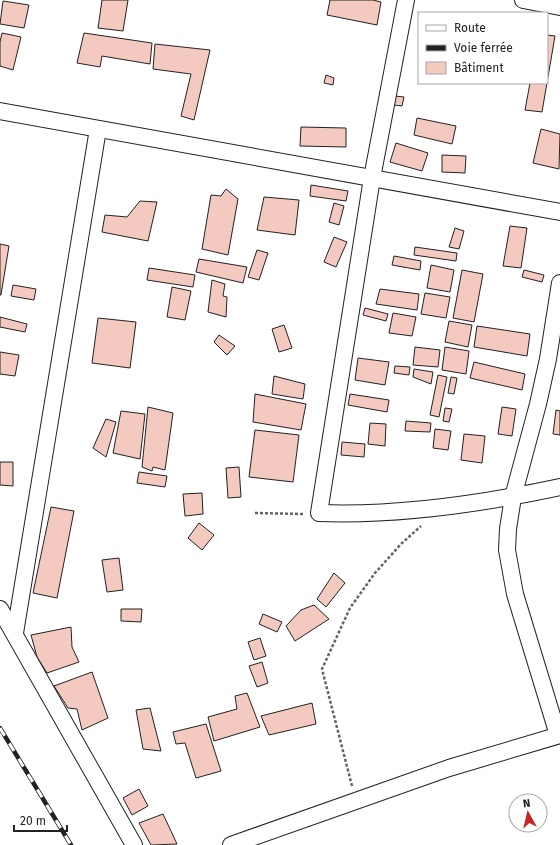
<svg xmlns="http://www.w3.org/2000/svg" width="560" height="845" font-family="'Fira Sans',sans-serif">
<rect width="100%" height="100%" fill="#fff"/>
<g fill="#f3c9c0" stroke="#222">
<path d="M102,0H128L123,31L98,28Z"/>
<path d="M330,0H373L381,2L377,25L327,15Z"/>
<path d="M3,1L29,5L24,28L0,24Z"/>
<path d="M2,33L21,37L13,70L0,66V42Z"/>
<path d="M84,33L152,43L150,64L102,56L100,67L77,63Z"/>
<path d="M547,35L555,36L542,112L525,110L530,83H547Z"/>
<path d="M155,44L210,50L194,120L181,116L191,74L153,69Z"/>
<path d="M326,75L334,78L333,85L324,83Z"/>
<path d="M395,96L404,97L402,106L394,105Z"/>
<path d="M417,118L456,126L452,144L414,135Z"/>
<path d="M301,127L346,128V147L300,146Z"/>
<path d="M541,129L560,134L559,169L533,163Z"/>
<path d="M396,143L428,153L422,171L390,162Z"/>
<path d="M442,155L466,156L465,173L442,172Z"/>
<path d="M311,185L348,191L346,201L310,196Z"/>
<path d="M226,189L238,199L228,255L202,249L211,195L221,196Z"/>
<path d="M264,197L299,200L295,235L257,230Z"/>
<path d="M140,201L157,202L148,241L102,232L105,215L127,217Z"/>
<path d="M334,203L344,206L339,225L329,222Z"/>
<path d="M510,226L527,228L521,268L503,266Z"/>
<path d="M455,228L464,231L459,249L449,247Z"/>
<path d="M334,237L347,242L336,267L324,262Z"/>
<path d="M0,244L9,246L1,295H0Z"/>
<path d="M415,247L457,253L456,261L414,255Z"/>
<path d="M257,250L268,253L259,280L248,277Z"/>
<path d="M394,256L421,261L420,270L392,265Z"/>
<path d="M199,259L247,267L243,283L196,272Z"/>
<path d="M431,265L454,270L450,292L427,288Z"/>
<path d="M149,268L195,275L193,287L147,280Z"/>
<path d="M462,270L483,274L474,322L453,318Z"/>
<path d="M524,270L544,275L542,282L522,277Z"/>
<path d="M212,280L225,284L223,296L227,297L226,317L208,312Z"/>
<path d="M13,285L36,289L34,300L11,296Z"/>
<path d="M172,287L191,291L185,320L167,317Z"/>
<path d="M380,289L419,294L417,310L376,304Z"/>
<path d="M425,293L450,297L446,318L421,314Z"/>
<path d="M365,308L388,314L386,321L363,315Z"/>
<path d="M393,313L416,317L412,336L389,333Z"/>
<path d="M0,317L27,324L25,332L0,327Z"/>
<path d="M98,318L136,322L130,368L92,363Z"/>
<path d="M449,321L472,325L468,347L445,342Z"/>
<path d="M284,325L292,348L279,352L272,329Z"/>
<path d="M477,326L530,334L527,356L474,347Z"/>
<path d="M219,335L235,346L227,355L214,342Z"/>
<path d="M415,347L440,350L438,367L413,365Z"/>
<path d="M445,347L469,351L466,374L442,370Z"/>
<path d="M0,352L19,355L15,376L0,374Z"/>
<path d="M358,358L389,362L385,385L355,380Z"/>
<path d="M474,362L525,374L522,390L470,378Z"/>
<path d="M395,366L410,367L409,375L394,373Z"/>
<path d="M414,369L433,372L431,384L413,377Z"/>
<path d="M438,375L447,377L439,417L430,415Z"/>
<path d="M274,376L305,384L303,399L272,394Z"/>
<path d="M451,377L457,378L454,394L448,393Z"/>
<path d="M255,394L306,404L301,430L253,422Z"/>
<path d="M350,394L389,400L387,412L348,405Z"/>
<path d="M148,407L173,413L165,470L153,467L152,471L142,467Z"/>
<path d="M502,407L516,409L512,436L498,434Z"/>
<path d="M445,408L452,409L449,422L443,421Z"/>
<path d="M556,410L560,411V435L553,434Z"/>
<path d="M121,411L145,414L140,459L113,453Z"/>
<path d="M106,419L116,422L106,457L93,448Z"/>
<path d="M406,421L431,423L430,432L405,431Z"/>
<path d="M370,423L386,424L385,446L368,444Z"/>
<path d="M435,429L451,431L448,450L433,448Z"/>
<path d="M255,430L299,435L293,482L249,477Z"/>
<path d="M464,434L485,436L482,463L461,460Z"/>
<path d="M342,442L365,444L364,457L341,455Z"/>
<path d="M0,462H13V486L0,485Z"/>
<path d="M239,467L241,497L228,498L226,468Z"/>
<path d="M139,472L167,476L165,487L137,483Z"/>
<path d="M202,493L203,514L185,516L183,494Z"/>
<path d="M51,507L74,511L57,598L33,593Z"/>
<path d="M199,523L214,535L202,550L188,538Z"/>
<path d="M119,558L123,590L107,592L102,560Z"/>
<path d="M334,573L345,583L326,607L317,599Z"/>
<path d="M314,605L329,619L295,641L286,626L301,610Z"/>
<path d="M121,609H142L141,622L121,621Z"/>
<path d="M263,614L282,622L277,632L259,624Z"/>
<path d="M71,627L72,647L79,662L47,673L37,657L31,635Z"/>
<path d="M260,638L266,656L254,660L248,642Z"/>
<path d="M262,662L268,683L257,687L249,666Z"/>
<path d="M92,672L108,718L82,730L77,709L68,708L54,686Z"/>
<path d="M247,693L260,727L214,741L208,717L237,709L235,696Z"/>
<path d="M312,703L316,724L269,735L261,716Z"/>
<path d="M150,708L161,751L143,749L136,710Z"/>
<path d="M206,724L221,771L196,778L185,743L176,744L173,732Z"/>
<path d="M139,789L148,806L132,815L123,798Z"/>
<path d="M163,814L177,844L151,845L139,823Z"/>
</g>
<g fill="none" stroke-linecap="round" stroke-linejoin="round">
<defs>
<g id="minor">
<path d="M406,0L372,178L319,513C400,516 481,504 560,487"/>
<path d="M523,0L560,7"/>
<path d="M0,111L560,212"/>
<path d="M0,609L134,845"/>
<path d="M15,633L98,129"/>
<path d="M558,735L515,594L507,550L508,529L513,497L538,404L548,359L560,283"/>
<path d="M231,845L449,768L560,735"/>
</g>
</defs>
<use href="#minor" stroke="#222" stroke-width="18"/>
<g stroke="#646464" stroke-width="2.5" stroke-dasharray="3 2" stroke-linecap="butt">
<path d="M255,513L303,514"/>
<path d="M352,786L322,669L350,608L375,573L401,544L421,526"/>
</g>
<use href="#minor" stroke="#fff" stroke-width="16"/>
<defs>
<path id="rail" d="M0,728L71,845"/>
</defs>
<use href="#rail" stroke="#222" stroke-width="4.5"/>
<use href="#rail" stroke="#fff" stroke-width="3" stroke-dasharray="9" stroke-linecap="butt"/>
</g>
<rect x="418" y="12" width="130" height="72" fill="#ffffff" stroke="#a7a7a7"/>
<rect x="426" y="25" width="20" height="6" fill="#ffffff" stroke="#a7a7a7"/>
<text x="454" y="32" font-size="12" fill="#222222">Route</text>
<rect x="426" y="45" width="20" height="6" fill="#222222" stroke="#a7a7a7"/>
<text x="454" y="52" font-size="12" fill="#222222">Voie ferrée</text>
<rect x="426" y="62" width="20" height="12" fill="#f3c9c0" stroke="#a7a7a7"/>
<text x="454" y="72" font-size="12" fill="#222222">Bâtiment</text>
<g transform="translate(528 813) rotate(352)"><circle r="19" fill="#ffffff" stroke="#a7a7a7"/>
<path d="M0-3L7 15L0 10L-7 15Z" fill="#c62828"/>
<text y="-6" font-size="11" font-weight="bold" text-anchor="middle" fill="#222222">N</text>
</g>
<path d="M14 825v6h53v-6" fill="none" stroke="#222222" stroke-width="2"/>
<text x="20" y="825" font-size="12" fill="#222222" stroke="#ffffff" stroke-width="3" paint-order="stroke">20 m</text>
</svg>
